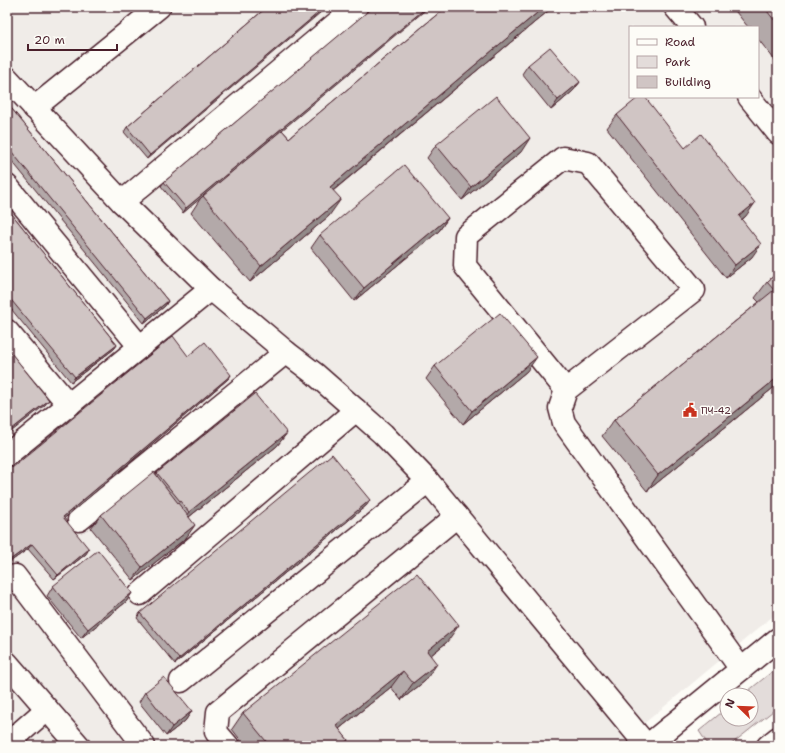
<svg xmlns="http://www.w3.org/2000/svg" width="785" height="753" font-family="'Shantell Sans',sans-serif">
<rect width="100%" height="100%" fill="#fdfcf7"/>
<filter id="ink" filterUnits="userSpaceOnUse"><feTurbulence type="fractalNoise" baseFrequency=".025" numOctaves="2"/><feDisplacementMap in="SourceGraphic" scale="8" xChannelSelector="R" yChannelSelector="G"/><feConvolveMatrix kernelMatrix="1 2 1 2 8 2 1 2 1" color-interpolation-filters="sRGB"/></filter>
<g filter="url(#ink)">
<path fill="#f0ece8" fill-rule="evenodd" d="M7,7H778V612L617,746H7ZM630,27H758V97H630Z"/>
<path fill="#e3dcda" stroke="#967e82" d="M778,667V707L729,746H709L699,731L727,708V719H751V695H743Z"/>
<g fill="none" stroke-linecap="round" stroke-linejoin="round">
<defs>
<g id="minor">
<path d="M675,7L692,27"/>
<path d="M7,78L122,202L211,289"/>
<path d="M749,97L778,133"/>
<path d="M34,108L159,7"/>
<path d="M7,186L140,347"/>
<path d="M122,202L356,7"/>
<path d="M7,331L69,405"/>
<path d="M566,390L465,266L466,236L563,158L588,163L694,290L566,390L560,408L564,423L741,669"/>
<path d="M7,455L211,289L286,352L315,374L356,410L383,434L428,481L647,746"/>
<path d="M79,520L286,352"/>
<path d="M15,576L144,746"/>
<path d="M140,594L356,410"/>
<path d="M7,663L79,746"/>
<path d="M181,681L428,481"/>
<path d="M7,744L47,709"/>
<path d="M228,746L216,732L218,712L457,516"/>
</g>
<g id="major">
<path d="M647,746L778,639"/>
<path d="M768,746L778,738"/>
</g>
</defs>
<use href="#minor" stroke="#4a1f2b" stroke-width="25"/>
<use href="#major" stroke="#4a1f2b" stroke-width="25"/>
<use href="#minor" stroke="#fdfcf7" stroke-width="22"/>
<use href="#major" stroke="#fdfcf7" stroke-width="22"/>
</g>
<g fill="#b3a9a9" stroke="#4a1f2b">
<path d="M267,7L147,159L124,132L127,127Z"/>
<path d="M446,7H553L333,191L329,216L250,282L191,213L202,196L183,213L161,186L164,182L282,130L289,138Z"/>
<path d="M732,7H778V64L758,39V27H748Z"/>
<path d="M528,65L580,82L573,91L551,110L522,74Z"/>
<path d="M7,103L168,301L165,306L144,323L7,155Z"/>
<path d="M617,115L685,148L746,216L742,220L752,257L726,278L607,128Z"/>
<path d="M436,145L521,152L462,200L427,158Z"/>
<path d="M7,208L117,345L114,349L71,382L7,304Z"/>
<path d="M448,218L439,231L354,301L311,248L320,235Z"/>
<path d="M778,272V384L647,491L602,436L614,420L759,302L755,298L767,282Z"/>
<path d="M188,356L231,375L228,379L64,518L86,554L54,579L28,549L7,564Z"/>
<path d="M435,366L527,371L463,424L426,379Z"/>
<path d="M287,433L277,446L189,517L186,538L133,580L91,528L101,515L156,475L157,473Z"/>
<path d="M367,505L175,664L137,618L140,613Z"/>
<path d="M53,586L132,593L126,602L81,638L47,596Z"/>
<path d="M447,642L430,656L425,681L401,700L391,687L339,729L348,740L344,746H245L232,729L243,713Z"/>
<path d="M145,692L192,711L185,721L166,736L139,702Z"/>
</g>
<g fill="#928a89" stroke="#4a1f2b">
<path d="M325,7H327L147,159L150,155Z"/>
<path d="M427,7H429L183,213L186,208Z"/>
<path d="M544,7H553L318,203L330,187Z"/>
<path d="M580,82L573,91L551,110L558,100Z"/>
<path d="M530,138L521,152L462,200L471,187Z"/>
<path d="M341,199L329,216L250,282L261,266Z"/>
<path d="M755,203L746,216L730,229L739,216Z"/>
<path d="M448,218L439,231L354,301L364,288Z"/>
<path d="M761,244L752,257L726,278L735,265Z"/>
<path d="M168,301L165,306L144,323L147,318Z"/>
<path d="M117,345L114,349L71,382L75,377Z"/>
<path d="M537,357L527,371L463,424L472,411Z"/>
<path d="M231,375L228,379L60,522L63,517Z"/>
<path d="M778,377V384L647,491L658,475Z"/>
<path d="M49,400L45,405L7,435V433Z"/>
<path d="M287,433L277,446L179,525L189,512Z"/>
<path d="M370,500L367,505L175,664L179,659Z"/>
<path d="M195,525L186,538L133,580L142,567Z"/>
<path d="M32,544L28,549L7,564V562Z"/>
<path d="M89,549L86,554L54,579L58,575Z"/>
<path d="M132,593L126,602L81,638L88,629Z"/>
<path d="M459,625L447,642L415,668L427,651Z"/>
<path d="M437,664L425,681L401,700L413,683Z"/>
<path d="M403,671L391,687L324,741L336,725Z"/>
<path d="M192,711L185,721L166,736L172,727Z"/>
<path d="M348,740L344,746H340Z"/>
</g>
<g fill="#d0c5c4" stroke="#4a1f2b">
<path d="M267,7H325L150,155L127,127Z"/>
<path d="M373,7H427L186,208L164,182Z"/>
<path d="M446,7H544L330,187L341,199L261,266L203,196L282,130L289,138Z"/>
<path d="M764,7H778V25Z"/>
<path d="M550,47L580,82L558,100L528,65Z"/>
<path d="M496,96L530,138L471,187L436,145Z"/>
<path d="M639,97H645L685,148L701,134L755,203L739,216L761,244L735,265L617,115Z"/>
<path d="M7,103L168,301L147,318L7,146Z"/>
<path d="M404,165L448,218L364,288L320,235Z"/>
<path d="M7,208L117,345L75,377L7,295Z"/>
<path d="M778,272V377L658,475L614,420L774,290L767,282Z"/>
<path d="M500,313L537,357L472,411L435,366Z"/>
<path d="M173,336L188,356L205,342L231,375L63,517L89,549L58,575L32,544L7,562V472Z"/>
<path d="M7,348L49,400L7,433Z"/>
<path d="M255,394L287,433L189,512L157,473Z"/>
<path d="M332,454L370,500L179,659L140,613Z"/>
<path d="M154,472L195,525L142,567L101,515Z"/>
<path d="M98,550L132,593L88,629L53,586Z"/>
<path d="M417,573L459,625L427,651L437,664L413,683L403,671L336,725L348,740L340,746H313L311,744L309,746H270L243,713Z"/>
<path d="M164,677L192,711L172,727L145,692Z"/>
</g>
</g>
<defs>
<symbol id="civic-bare" viewBox="-9 -9 18 18"><path d="M-.6-6.5H3V-4.5H.6V-3L4-1V1h2V6H-6V1h2V-1L-.6-3ZM-1.2 2.5V6h2.4V2.5Z" fill="#c8321e" stroke="#fdfcf7" stroke-width="2.5" paint-order="stroke"/></symbol>
</defs>
<g fill-rule="evenodd">
<use href="#civic-bare" x="680" y="400" width="20" height="20"/>
</g>
<g text-anchor="middle" dominant-baseline="central" stroke-width="3" stroke-linejoin="round" paint-order="stroke">
<g font-size="10" fill="#4a1f2b" stroke="#fdfcf7" text-anchor="start">
<text x="701" y="410">ПЧ-42</text>
</g>
</g>
<rect width="785" height="753" fill="none" stroke="#fdfcf7" stroke-width="24"/>
<rect x="12" y="12" width="761" height="729" fill="none" stroke="#4a1f2b" stroke-width="1.5" filter="url(#ink)"/>
<rect x="629" y="26" width="130" height="72" fill="#fdfcf7" stroke="#b5a4a5"/>
<rect x="637" y="39" width="20" height="6" fill="#fdfcf7" stroke="#b5a4a5"/>
<text x="665" y="46" font-size="12" fill="#4a1f2b">Road</text>
<rect x="637" y="56" width="20" height="12" fill="#e3dcda" stroke="#b5a4a5"/>
<text x="665" y="66" font-size="12" fill="#4a1f2b">Park</text>
<rect x="637" y="76" width="20" height="12" fill="#d0c5c4" stroke="#b5a4a5"/>
<text x="665" y="86" font-size="12" fill="#4a1f2b">Building</text>
<g transform="translate(739 707) rotate(293)"><circle r="19" fill="#fdfcf7" stroke="#b5a4a5"/>
<path d="M0-3L7 15L0 10L-7 15Z" fill="#c8321e"/>
<text y="-6" font-size="11" font-weight="bold" text-anchor="middle" fill="#4a1f2b">N</text>
</g>
<path d="M28 44v6h89v-6" fill="none" stroke="#4a1f2b" stroke-width="2"/>
<text x="34" y="44" font-size="12" fill="#4a1f2b" stroke="#fdfcf7" stroke-width="3" paint-order="stroke">20 m</text>
</svg>
